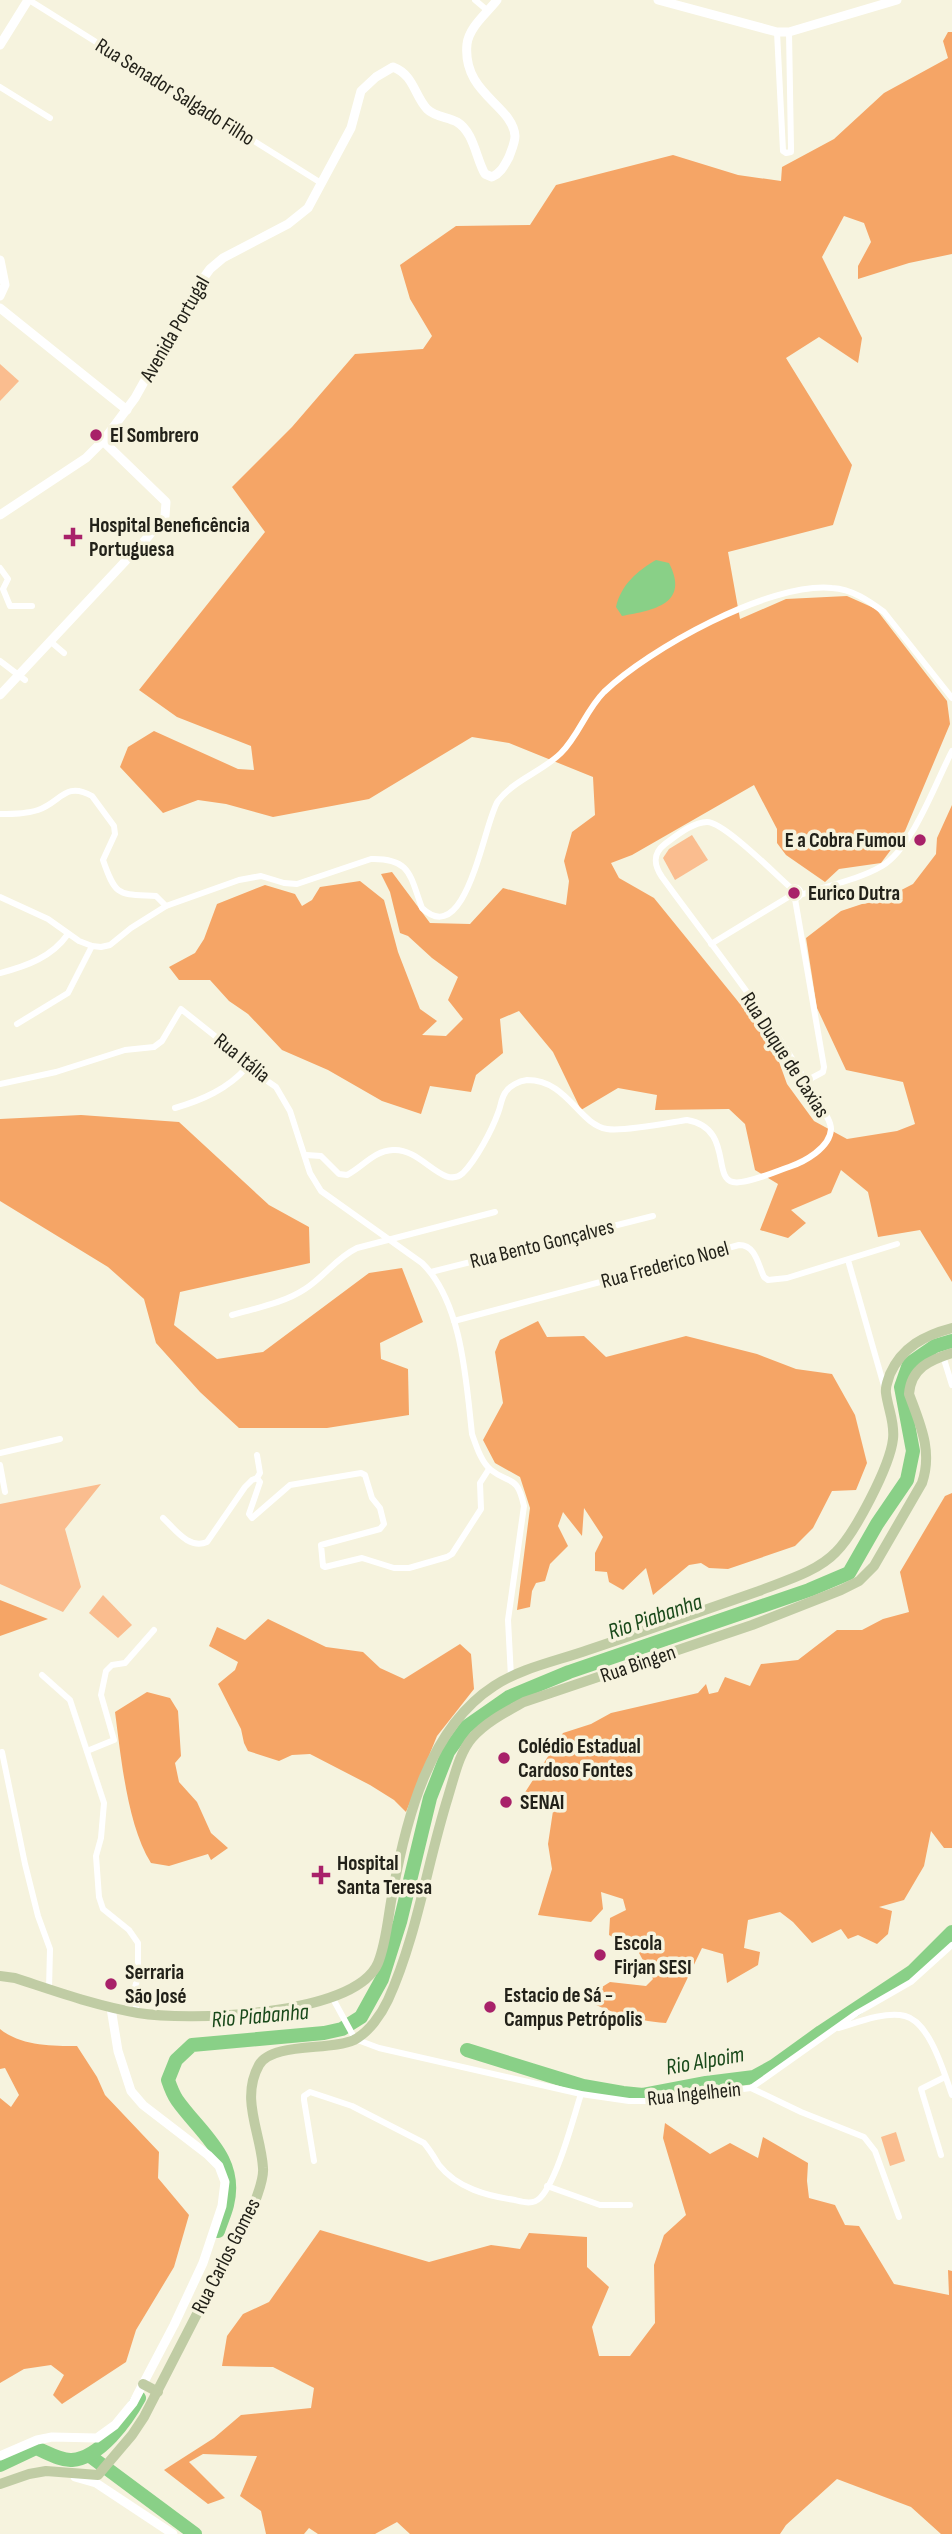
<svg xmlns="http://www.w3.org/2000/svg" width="952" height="2534" font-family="'Sofia Sans Condensed',sans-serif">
<rect width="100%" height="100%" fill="#f6f3de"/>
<g fill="#fabd8f">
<path d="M0,364L19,381L0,401Z"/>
<path d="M692,835L708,860L675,880L663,858L669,849Z"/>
<path d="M101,1484L65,1529L81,1587L63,1612L0,1584V1504Z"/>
<path d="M103,1595L132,1625L118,1638L89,1613Z"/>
<path d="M896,2132L905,2161L890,2166L881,2137Z"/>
</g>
<g fill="#f5a566">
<path d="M948,32H952V254L909,263L858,279V266L871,242L864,223L844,216L822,257L862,338L858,363L819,337L786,358L852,465L833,525L728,552L740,619L786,599L847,596L876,609L947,701L950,724L905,831L881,863L839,869L825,882L786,855L777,843V829L754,785L632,855L611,863L619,878L654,898L749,1015L778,1059L787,1084L814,1121L847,1139L897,1131L915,1124L903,1082L846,1070L817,1008L806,938L841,911L862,904L880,901L913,884L936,854L937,838L952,805V1282L920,1230L878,1237L868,1192L841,1170L831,1193L791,1210L806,1223L788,1238L760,1230L778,1184L755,1170L745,1124L729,1109L655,1110L657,1095L618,1088L581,1110L553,1052L519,1011L500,1019L503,1053L476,1075L471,1092L430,1086L421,1114L382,1101L328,1070L282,1050L248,1014L229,1001L210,980H179L169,967L195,953L204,939L217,904L265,885L295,894L302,906L312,900L320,887L360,881L384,900L398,952L420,1009L437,1021L422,1035L446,1036L463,1019L448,1000L458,977L432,958L408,936L400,933L390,892L381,874L392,872L430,923L470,924L503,888L566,905L569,881L564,861L572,832L595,815L593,777L509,743L472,737L369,799L273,817L226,804L198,800L163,813L120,767L128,747L154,731L238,769L254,770L251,746L177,717L139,690L265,532L232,487L292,427L355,354L423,349L432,336L410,299L400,265L456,226L530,225L556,185L673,155L738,175L781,181L782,167L834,139L884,93L948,58L943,41Z"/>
<path d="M81,1115L179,1122L269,1205L309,1227L310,1263L180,1292L174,1325L217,1359L263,1352L369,1273L402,1268L423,1322L380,1343L381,1359L408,1369L409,1415L327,1428H239L200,1392L156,1343L144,1299L108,1267L0,1201V1119Z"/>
<path d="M538,1321L547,1337L584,1336L606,1357L686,1336L757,1354L796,1369L832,1374L855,1415L867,1463L856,1490L832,1491L813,1528L795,1546L728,1569L709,1568L701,1563L689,1565L653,1595L646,1568L623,1590L609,1582L607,1572L595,1571V1553L603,1537L584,1508L582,1536L563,1512L558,1526L568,1546L550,1564L545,1581L536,1583L532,1591L530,1607L517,1610L530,1508L520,1477L495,1463L483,1440L503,1403L495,1352L500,1340Z"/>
<path d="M952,1493V1848H944L931,1831L924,1866L904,1900L879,1907L892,1911L888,1934L877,1944L858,1935L848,1939L841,1929L812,1943L793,1922L780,1912L748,1920L744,1948L760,1952L758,1965L727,1983L723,1954L702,1948L666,2023C631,2020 615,2014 583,1999L610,1982L646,1986L653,1979L638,1951L609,1935L610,1918L626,1910L623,1899L601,1892L603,1909L591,1922L538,1915L552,1869L548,1844L553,1811L524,1794L563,1733L591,1724L611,1713L698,1693L706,1684L709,1694L718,1692L725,1677L750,1686L761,1664L798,1660L837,1630H862L883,1619L909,1612L900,1572L945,1496Z"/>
<path d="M0,1600L48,1619L0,1636Z"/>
<path d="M268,1619L326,1647L363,1652L380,1668L404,1679L460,1644L471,1654L474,1689L437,1736L406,1812L394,1800L370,1785L310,1754L292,1755L279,1761L248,1751L244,1743L241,1729L218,1684L235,1670L238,1662L209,1646L217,1627L245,1640Z"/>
<path d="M147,1692L170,1698L178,1711L181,1756L175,1763L179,1782L197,1802L211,1833L228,1848L211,1860L208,1854L169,1866L151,1863C127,1825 121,1756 115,1712Z"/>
<path d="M0,2029C21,2046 51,2046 77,2046L97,2077L105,2095L159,2152L158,2178L189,2215L174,2267L136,2330L126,2362L62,2404L53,2395L64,2375L51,2365L24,2369L0,2383V2098L11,2107L19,2095L5,2068L0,2069Z"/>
<path d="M665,2123L710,2154L730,2143L758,2158L763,2137L808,2163L807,2181L809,2198L835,2205L845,2225L859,2226L894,2284L949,2295L948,2270L952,2271V2534H941L911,2507L837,2479L786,2525L780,2534H410L397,2522L375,2534H318L309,2528L304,2534H266L261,2511L240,2496L257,2456L203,2454L189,2462L225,2498L208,2504L164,2470L214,2438L241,2415L311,2408L314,2388L273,2367L222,2366L227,2336L243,2314L269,2302L320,2230L429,2262L491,2245L520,2249L529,2233L587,2237V2267L609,2287L592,2327L599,2356H630L655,2323L654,2265L664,2235L686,2215L663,2138Z"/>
</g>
<path fill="#89d087" d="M656,560L669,563C690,604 654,610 622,616L616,607C621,585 637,571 656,560Z"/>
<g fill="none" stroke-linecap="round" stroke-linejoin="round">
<g stroke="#89d087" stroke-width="14">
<path d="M467,2050L583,2086L623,2093L643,2095L706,2083L754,2077L774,2066L821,2032L913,1971L952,1932"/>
<path d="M218,2231C221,2222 225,2213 227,2205C239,2158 200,2133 177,2100C173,2094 170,2086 168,2080L176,2060L192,2045L324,2033L342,2029L361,2017L382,1979L400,1922L430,1798L448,1752L466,1727L509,1697L569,1672L809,1590L849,1573L877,1524L907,1480L913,1451L901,1387L909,1364L935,1346L952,1341"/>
<path d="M90,2456L195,2534"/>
<path d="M0,2465L36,2448C46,2452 61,2461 72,2460C100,2458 127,2420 139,2398"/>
</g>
<g stroke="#fff" stroke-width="6">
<path d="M29,0L321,183"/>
<path d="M475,0L488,11"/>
<path d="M777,32L783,151L786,153L791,152V148L789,32"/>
<path d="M0,87L50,118"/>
<path d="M0,568L8,579L3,589L10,606H32"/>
<path d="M51,642L64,653"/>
<path d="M0,661L25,680"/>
<path d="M0,814C13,814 26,814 38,810C61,802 65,781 92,796L114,826L115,834L103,860C116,898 119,894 156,896L166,906"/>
<circle cx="795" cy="893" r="5.5"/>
<path d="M800,895C826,886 858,880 882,866C913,847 935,784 952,751"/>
<path d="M0,897L48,919L79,941L92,946L101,947L110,945L131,928L166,906L239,880L261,876L284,883L297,884L371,859C411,858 410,876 422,908C467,951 484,821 498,801C514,780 543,771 561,753C579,735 586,710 604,692C649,649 769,582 832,588C852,589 869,601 884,612L952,698"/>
<path d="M795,899L824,1067L823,1072L806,1081"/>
<path d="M711,944L790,896"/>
<path d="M0,973C27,966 52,957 68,934"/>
<path d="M17,1024L68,993L92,946"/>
<path d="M0,1084L56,1072L125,1050L154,1047L162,1041L181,1009L235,1052L247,1067L276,1087L290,1111L310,1173L321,1191L422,1263C462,1302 466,1380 472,1434C476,1445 481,1462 491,1470C510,1485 517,1474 524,1506L508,1620L511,1677"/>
<path d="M175,1108C202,1100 228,1089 247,1067"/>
<path d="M306,1155L321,1156L339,1174L347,1175C363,1167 373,1151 393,1150C422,1148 443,1191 463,1173C476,1160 492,1130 498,1113C501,1106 501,1099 505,1093C509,1086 519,1081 527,1080C568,1080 578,1124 607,1129C623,1132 668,1123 687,1120C733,1128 712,1178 733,1182C745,1185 777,1171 789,1167C804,1162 830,1148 831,1129C831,1120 822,1109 817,1101C774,1022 715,950 662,877C654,865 652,854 665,844C676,836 693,822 707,822C724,822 776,875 791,888"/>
<path d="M848,1260L884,1386"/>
<path d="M431,1272L653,1216"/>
<path d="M232,1315C256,1308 284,1303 305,1289C324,1277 336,1258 357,1248L495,1212"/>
<path d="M454,1321L739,1245C756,1245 758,1265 764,1277L768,1280L787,1278L897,1244"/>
<path d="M943,1356L952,1385"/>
<path d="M0,1453L60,1439"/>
<path d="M257,1455L260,1473L257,1478L260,1482L249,1514L252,1518L290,1485L361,1473L365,1475L372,1498L380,1508L384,1524L380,1529L321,1545L323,1566L325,1567L362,1558L394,1568H409L447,1557L452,1554L481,1509L480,1483L489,1469"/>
<path d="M0,1465L5,1492"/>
<path d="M163,1518C175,1529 189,1550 207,1542L245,1487L252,1480L257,1478"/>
<path d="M42,1675L70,1700L104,1803L101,1838L96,1856L99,1897L103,1909L129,1930L138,1943V1976L134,1991L137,2013"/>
<path d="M87,1751L114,1740L101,1695L106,1671L112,1665L125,1663L154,1630"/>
<path d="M2,1752L25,1864L38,1916L50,1949L49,1989"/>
<path d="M332,1997L355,2039L379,2048L581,2094L629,2101H647L751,2088L857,2013L911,1982L952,1945"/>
<path d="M839,2028C858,2022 886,2011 905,2016C930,2022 944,2073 952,2095"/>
<path d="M751,2088L801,2112L864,2137L875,2151L899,2217"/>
<path d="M941,2155L921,2089L945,2077"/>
<path d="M314,2161L304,2100V2096L310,2092L352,2106L424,2143C430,2150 434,2157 439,2165C457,2188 487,2196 515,2200C523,2202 533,2205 540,2198C557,2181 573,2119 581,2094"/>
<path d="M547,2186L600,2205H630"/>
</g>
<g stroke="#fff" stroke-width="9">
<path d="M658,0L777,32H789L897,0"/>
<path d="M0,45L28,0"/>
<path d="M0,260L5,285L0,296"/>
<path d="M0,308L127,410"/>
<path d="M0,515L86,458L103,441L135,398L197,287L210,269L223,258L288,224L308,208L351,128L361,91L376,77L393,67C414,75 414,95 427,109C435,117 448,117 457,122C474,132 476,159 485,174L492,177C501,173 504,166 509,157C511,151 515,143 515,136C513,105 462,94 467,44C469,27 487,13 497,0"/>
<path d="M0,695L147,538L165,516L166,502L103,441"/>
<path d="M0,2456L37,2440L52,2437L97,2438L115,2425L133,2403L174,2325L203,2263L222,2206L225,2182L219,2166L208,2155L143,2105L131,2091L118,2051L111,2008"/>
<path d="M75,2477L96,2483L173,2534"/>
</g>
<g stroke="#c0cca4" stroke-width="10">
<path d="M0,1976L15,1978C55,1991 96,2006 138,2013C187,2021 355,2017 378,1963C387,1941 388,1914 393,1891C406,1819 429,1728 494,1686C521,1668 557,1661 588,1650C645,1631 702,1611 759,1591C784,1581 817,1572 836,1552C855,1533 890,1466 893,1439C895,1422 888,1409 886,1393C885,1386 888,1381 890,1374C902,1347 925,1335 952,1328"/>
<path d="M143,2384L158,2392"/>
<path d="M0,2484L29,2474L46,2471L98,2475L132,2435L144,2417L256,2199C259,2190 264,2178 263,2168C261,2133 240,2099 259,2065C272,2042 331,2051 354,2040C369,2032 381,2015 388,2000C417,1936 427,1864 448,1797C454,1778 459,1753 472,1738C486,1722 506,1712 524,1702L752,1625L841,1590L859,1581L874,1566L922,1483C933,1451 920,1424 909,1394C911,1368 930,1360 952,1353"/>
</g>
</g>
<g fill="#a82169" stroke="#f6f3de" stroke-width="2.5">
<circle cx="96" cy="435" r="7"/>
<path d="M69.5 526.5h7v7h7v7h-7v7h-7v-7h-7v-7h7z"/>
<circle cx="920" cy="840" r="7"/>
<circle cx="794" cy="893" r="7"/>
<circle cx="504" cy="1758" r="7"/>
<circle cx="506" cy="1802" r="7"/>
<path d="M317.5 1864.5h7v7h7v7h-7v7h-7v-7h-7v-7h7z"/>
<circle cx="600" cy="1955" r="7"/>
<circle cx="111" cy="1984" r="7"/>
<circle cx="490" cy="2007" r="7"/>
</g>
<g text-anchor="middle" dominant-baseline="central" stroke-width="7" stroke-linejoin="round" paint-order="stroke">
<g font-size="21" fill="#222119" stroke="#f6f3de">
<text transform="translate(175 92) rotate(32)">Rua Senador Salgado Filho</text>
<text transform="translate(175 329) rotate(-60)">Avenida Portugal</text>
<text transform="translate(785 1055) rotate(57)">Rua Duque de Caxias</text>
<text transform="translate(242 1058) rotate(39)">Rua Itália</text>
<text transform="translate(542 1244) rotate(-14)">Rua Bento Gonçalves</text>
<text transform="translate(665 1265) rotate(-15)">Rua Frederico Noel</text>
<text transform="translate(638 1664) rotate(-19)">Rua Bingen</text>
<text transform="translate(694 2094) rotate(-6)">Rua Ingelhein</text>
<text transform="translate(226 2256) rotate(-63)">Rua Carlos Gomes</text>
</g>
<g font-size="21" font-weight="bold" fill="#222119" stroke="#f6f3de" text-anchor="start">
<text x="110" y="435">El Sombrero</text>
<text x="89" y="525">Hospital Beneficência<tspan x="89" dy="24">Portuguesa</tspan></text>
<text x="906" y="840" text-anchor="end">E a Cobra Fumou</text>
<text x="808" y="893">Eurico Dutra</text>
<text x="518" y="1746">Colédio Estadual<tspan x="518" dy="24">Cardoso Fontes</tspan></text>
<text x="520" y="1802">SENAI</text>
<text x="337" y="1863">Hospital<tspan x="337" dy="24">Santa Teresa</tspan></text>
<text x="614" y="1943">Escola<tspan x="614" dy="24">Firjan SESI</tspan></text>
<text x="125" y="1972">Serraria<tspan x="125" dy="24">São José</tspan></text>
<text x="504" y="1995">Estacio de Sá -<tspan x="504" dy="24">Campus Petrópolis</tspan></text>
</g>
<g font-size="23" font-style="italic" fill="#19491a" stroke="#f6f3de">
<text transform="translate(655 1617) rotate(-19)">Rio Piabanha</text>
<text transform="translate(260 2016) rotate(-5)">Rio Piabanha</text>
<text transform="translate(705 2061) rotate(-10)">Rio Alpoim</text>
</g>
</g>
</svg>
